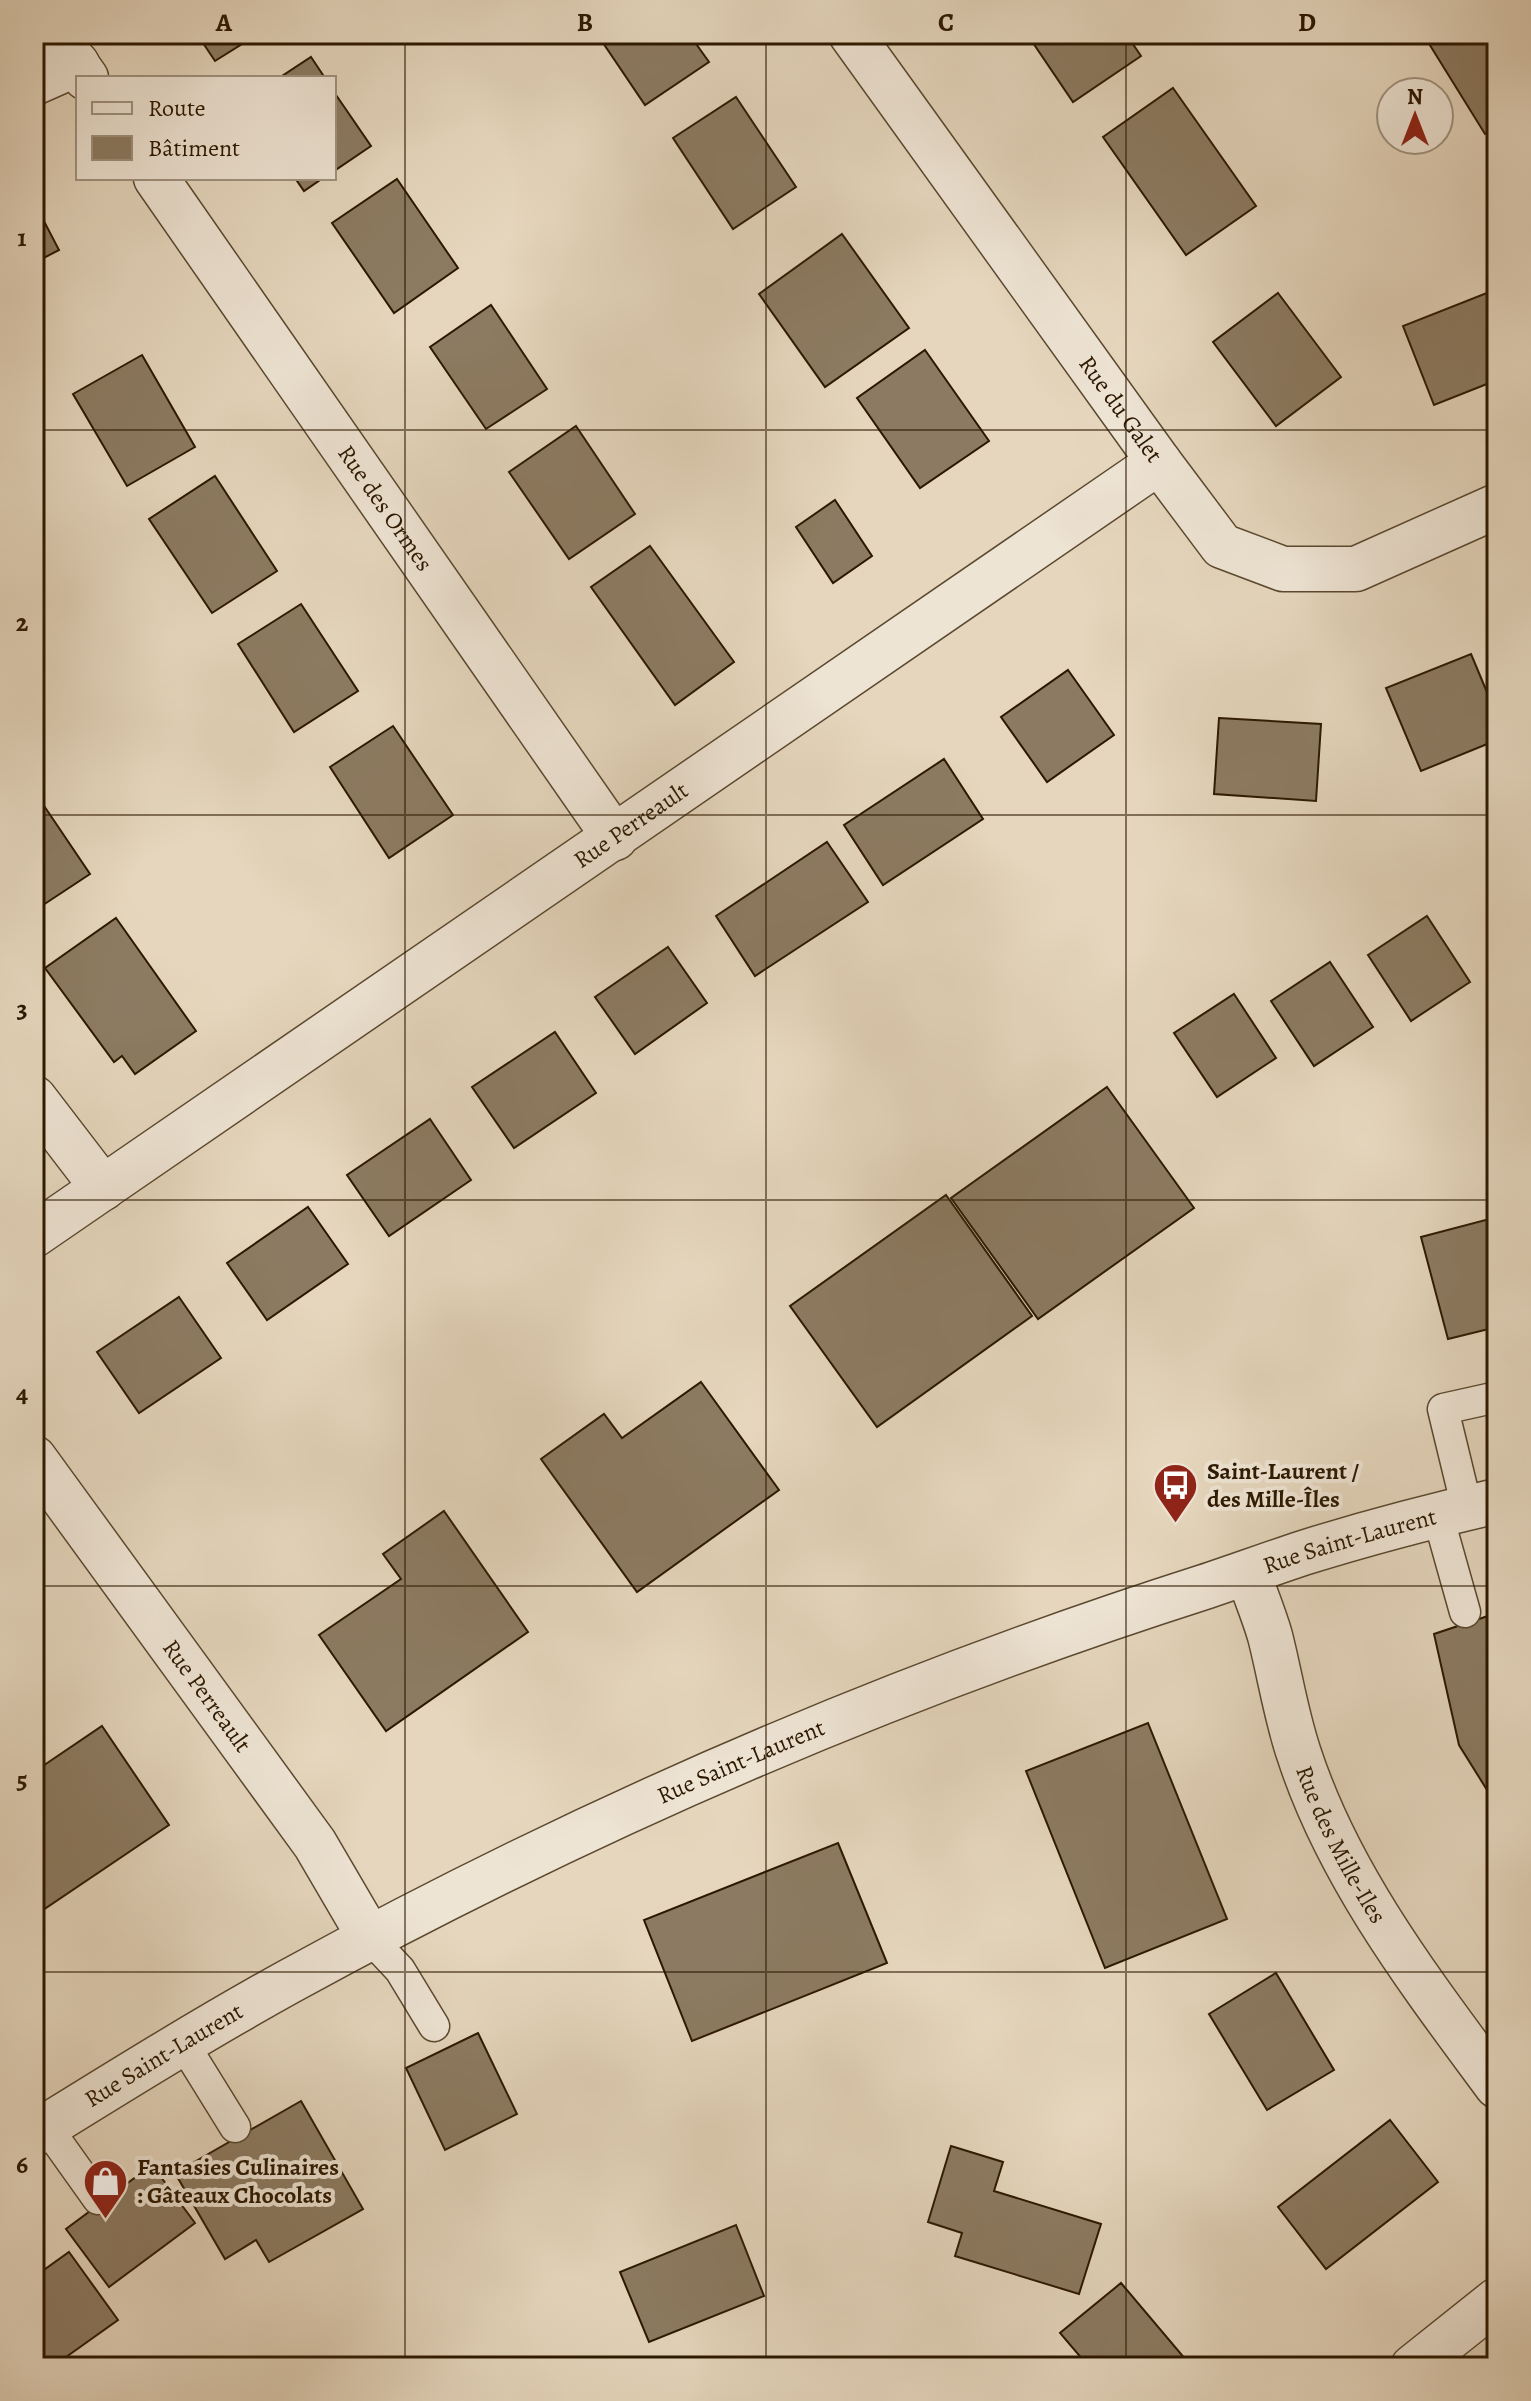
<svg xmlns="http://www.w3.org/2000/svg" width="1531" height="2401" font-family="Alegreya,serif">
<rect width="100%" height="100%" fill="#e5d6bd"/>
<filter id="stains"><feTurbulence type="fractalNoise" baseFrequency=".0025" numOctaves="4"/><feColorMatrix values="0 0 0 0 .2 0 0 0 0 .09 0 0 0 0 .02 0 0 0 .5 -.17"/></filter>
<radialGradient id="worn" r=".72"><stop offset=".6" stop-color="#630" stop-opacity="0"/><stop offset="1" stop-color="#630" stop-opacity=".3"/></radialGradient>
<g fill="#8c7b62" stroke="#2c1800" stroke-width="2">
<path d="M197,34H258L215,61Z"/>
<path d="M597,34H689L709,62L645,105Z"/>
<path d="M1027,34H1126L1141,56L1073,102Z"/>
<path d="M1423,34H1497V127L1485,134Z"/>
<path d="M311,57L325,78H279Z"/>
<path d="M1173,88L1256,206L1186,255L1103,137Z"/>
<path d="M334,92L371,146L334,171Z"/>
<path d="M736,97L796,187L733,229L673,138Z"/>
<path d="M295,178H323L304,191Z"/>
<path d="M397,179L458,268L394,313L332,223Z"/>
<path d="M34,202L59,250L34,263Z"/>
<path d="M842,234L909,328L825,387L759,294Z"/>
<path d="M1497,289V380L1434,405L1403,326Z"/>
<path d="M1278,293L1341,377L1276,426L1213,342Z"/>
<path d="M491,305L547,389L486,429L430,347Z"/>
<path d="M925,350L989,441L920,488L857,398Z"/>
<path d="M142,355L195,447L127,486L73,394Z"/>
<path d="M576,426L635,514L569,559L509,472Z"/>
<path d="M215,476L277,571L212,613L149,519Z"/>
<path d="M835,500L872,556L833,583L796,527Z"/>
<path d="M650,546L734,662L675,705L591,587Z"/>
<path d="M301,604L358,691L294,732L238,644Z"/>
<path d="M1471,654L1497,716V740L1421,771L1386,688Z"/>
<path d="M1068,670L1114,735L1047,782L1001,717Z"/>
<path d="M1219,718L1321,724L1316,801L1214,794Z"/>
<path d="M393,726L453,815L389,858L330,767Z"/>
<path d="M944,759L983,819L883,885L844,825Z"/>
<path d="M34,791L90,874L34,911Z"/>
<path d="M827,842L868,902L755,976L716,916Z"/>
<path d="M1427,916L1470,982L1411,1021L1368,955Z"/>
<path d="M116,918L196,1031L135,1074L122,1056L114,1062L45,968Z"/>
<path d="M668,947L707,1003L635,1054L595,997Z"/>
<path d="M1330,962L1373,1027L1314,1066L1271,1001Z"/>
<path d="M1234,994L1276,1058L1217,1097L1174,1033Z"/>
<path d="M555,1032L596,1093L514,1148L472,1087Z"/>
<path d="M1107,1087L1194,1208L1038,1319L951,1198Z"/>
<path d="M430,1119L471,1180L389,1236L347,1175Z"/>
<path d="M946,1195L1032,1316L877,1427L790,1306Z"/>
<path d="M308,1207L348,1264L267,1320L227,1263Z"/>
<path d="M1497,1217V1327L1448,1339L1421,1237Z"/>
<path d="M179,1297L221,1358L139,1413L97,1352Z"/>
<path d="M701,1382L779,1490L637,1592L541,1459L604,1414L622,1438Z"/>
<path d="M444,1511L528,1632L386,1731L319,1635L401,1579L383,1554Z"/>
<path d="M1497,1613V1806L1459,1745L1434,1634Z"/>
<path d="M1148,1723L1227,1919L1105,1968L1026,1771Z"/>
<path d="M102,1726L169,1825L34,1916V1772Z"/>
<path d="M838,1843L887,1963L692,2041L644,1920Z"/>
<path d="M1276,1973L1334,2070L1267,2110L1209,2014Z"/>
<path d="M478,2033L517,2114L445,2150L406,2068Z"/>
<path d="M301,2101L363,2209L269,2262L256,2240L225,2259L175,2173Z"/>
<path d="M1390,2120L1438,2182L1326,2269L1278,2207Z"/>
<path d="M951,2146L1003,2162L994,2191L1101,2224L1079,2294L955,2256L962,2233L928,2222Z"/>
<path d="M152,2165L195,2223L109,2287L66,2229Z"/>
<path d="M736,2225L764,2296L649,2342L620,2272Z"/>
<path d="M69,2252L118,2320L52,2367H34V2277Z"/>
<path d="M1121,2283L1192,2367H1089L1060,2333Z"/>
</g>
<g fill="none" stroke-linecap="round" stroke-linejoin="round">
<defs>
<g id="service">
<path d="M1467,1508L1443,1409L1497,1397"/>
<path d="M1438,1516L1465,1612"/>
<path d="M370,1938L400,1970L434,2026"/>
<path d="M183,2043L235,2127"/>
<path d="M46,2126L98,2199"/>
</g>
<g id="minor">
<path d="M55,34L86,78"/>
<path id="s1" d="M851,34L1159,462L1222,546L1283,569H1356L1497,506"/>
<path d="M34,83L77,64"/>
<path id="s2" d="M156,178L615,838"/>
<path d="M34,1098L103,1188"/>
<path id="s3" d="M34,1235L1159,462"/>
<path id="s4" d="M34,1458L315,1844L370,1938"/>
<path id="s5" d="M1248,1573C1255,1594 1264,1615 1270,1636C1280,1675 1286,1716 1299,1754C1339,1877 1421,1983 1497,2086"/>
<path id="s6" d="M34,2134C118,2082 203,2029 290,1981C580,1822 888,1688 1204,1587C1237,1576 1270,1564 1303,1553C1367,1533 1432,1516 1497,1501"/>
<path d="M1413,2367L1497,2300"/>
</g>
</defs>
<use href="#service" stroke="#5a482f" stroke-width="33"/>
<use href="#minor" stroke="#5a482f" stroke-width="47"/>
<use href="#service" stroke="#eee4d4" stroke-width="30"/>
<use href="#minor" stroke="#eee4d4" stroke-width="44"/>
</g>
<path fill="none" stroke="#2c1800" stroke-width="2" stroke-opacity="0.55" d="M405,34V2367M766,34V2367M1126,34V2367M34,430H1497M34,815H1497M34,1200H1497M34,1586H1497M34,1972H1497"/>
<defs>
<symbol id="bus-pin" viewBox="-11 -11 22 30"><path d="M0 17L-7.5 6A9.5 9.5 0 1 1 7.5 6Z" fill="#8f2418" stroke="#eee4d4"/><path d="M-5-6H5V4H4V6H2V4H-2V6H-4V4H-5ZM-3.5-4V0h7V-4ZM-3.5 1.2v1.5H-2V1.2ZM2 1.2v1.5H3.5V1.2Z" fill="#fff"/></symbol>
<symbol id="shop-pin" viewBox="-11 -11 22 30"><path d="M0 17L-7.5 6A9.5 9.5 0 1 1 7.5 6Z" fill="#8f2418" stroke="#eee4d4"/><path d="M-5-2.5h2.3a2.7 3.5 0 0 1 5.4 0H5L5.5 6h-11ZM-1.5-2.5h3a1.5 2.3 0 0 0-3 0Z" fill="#fff"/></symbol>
</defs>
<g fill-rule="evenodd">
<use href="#bus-pin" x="1150" y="1460" width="51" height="69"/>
<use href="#shop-pin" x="80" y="2156" width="51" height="69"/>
</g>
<g text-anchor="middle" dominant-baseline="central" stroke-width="8" stroke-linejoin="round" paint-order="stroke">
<g font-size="24" fill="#2c1800" stroke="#eee4d4">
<text stroke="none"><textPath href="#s1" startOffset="462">Rue du Galet</textPath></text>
<text stroke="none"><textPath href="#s2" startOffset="402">Rue des Ormes</textPath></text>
<text stroke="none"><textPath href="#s3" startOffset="724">Rue Perreault</textPath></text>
<text stroke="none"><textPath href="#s6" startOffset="1448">Rue Saint-Laurent</textPath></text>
<text stroke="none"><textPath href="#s4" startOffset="294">Rue Perreault</textPath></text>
<text stroke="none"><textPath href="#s6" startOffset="800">Rue Saint-Laurent</textPath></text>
<text stroke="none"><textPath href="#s5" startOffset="288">Rue des Mille-Iles</textPath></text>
<text stroke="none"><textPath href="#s6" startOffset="152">Rue Saint-Laurent</textPath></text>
</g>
<g font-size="24" font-weight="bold" fill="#2c1800" stroke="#eee4d4" text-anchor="start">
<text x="1207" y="1471">Saint-Laurent /<tspan x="1207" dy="28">des Mille-Îles</tspan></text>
<text x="137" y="2167">Fantasies Culinaires<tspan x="137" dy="28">: Gâteaux Chocolats</tspan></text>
</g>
</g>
<rect width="1531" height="2401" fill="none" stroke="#e5d6bd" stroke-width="88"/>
<rect x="76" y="76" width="260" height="104" fill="#eee4d4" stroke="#a0927f" stroke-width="2"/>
<rect x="92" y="102" width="40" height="12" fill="#eee4d4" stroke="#a0927f" stroke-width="2"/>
<text x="148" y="116" font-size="24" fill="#2c1800">Route</text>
<rect x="92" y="136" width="40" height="24" fill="#8c7b62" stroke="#a0927f" stroke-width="2"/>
<text x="148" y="156" font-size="24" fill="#2c1800">Bâtiment</text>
<g transform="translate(1415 116)"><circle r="38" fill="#eee4d4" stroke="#a0927f" stroke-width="2"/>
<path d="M0-6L14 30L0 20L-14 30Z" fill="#8f2418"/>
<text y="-12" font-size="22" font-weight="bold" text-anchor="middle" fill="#2c1800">N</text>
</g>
<rect x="44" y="44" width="1443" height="2313" fill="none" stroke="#2c1800" stroke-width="3"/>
<g font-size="26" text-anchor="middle" font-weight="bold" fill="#2c1800">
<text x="224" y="31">A</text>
<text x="585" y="31">B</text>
<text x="946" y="31">C</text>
<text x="1307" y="31">D</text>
<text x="22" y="246">1</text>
<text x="22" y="631">2</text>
<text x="22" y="1017">3</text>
<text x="22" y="1402">4</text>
<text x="22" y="1788">5</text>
<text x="22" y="2173">6</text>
</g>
<rect width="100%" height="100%" filter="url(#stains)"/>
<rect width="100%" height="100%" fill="url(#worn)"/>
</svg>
